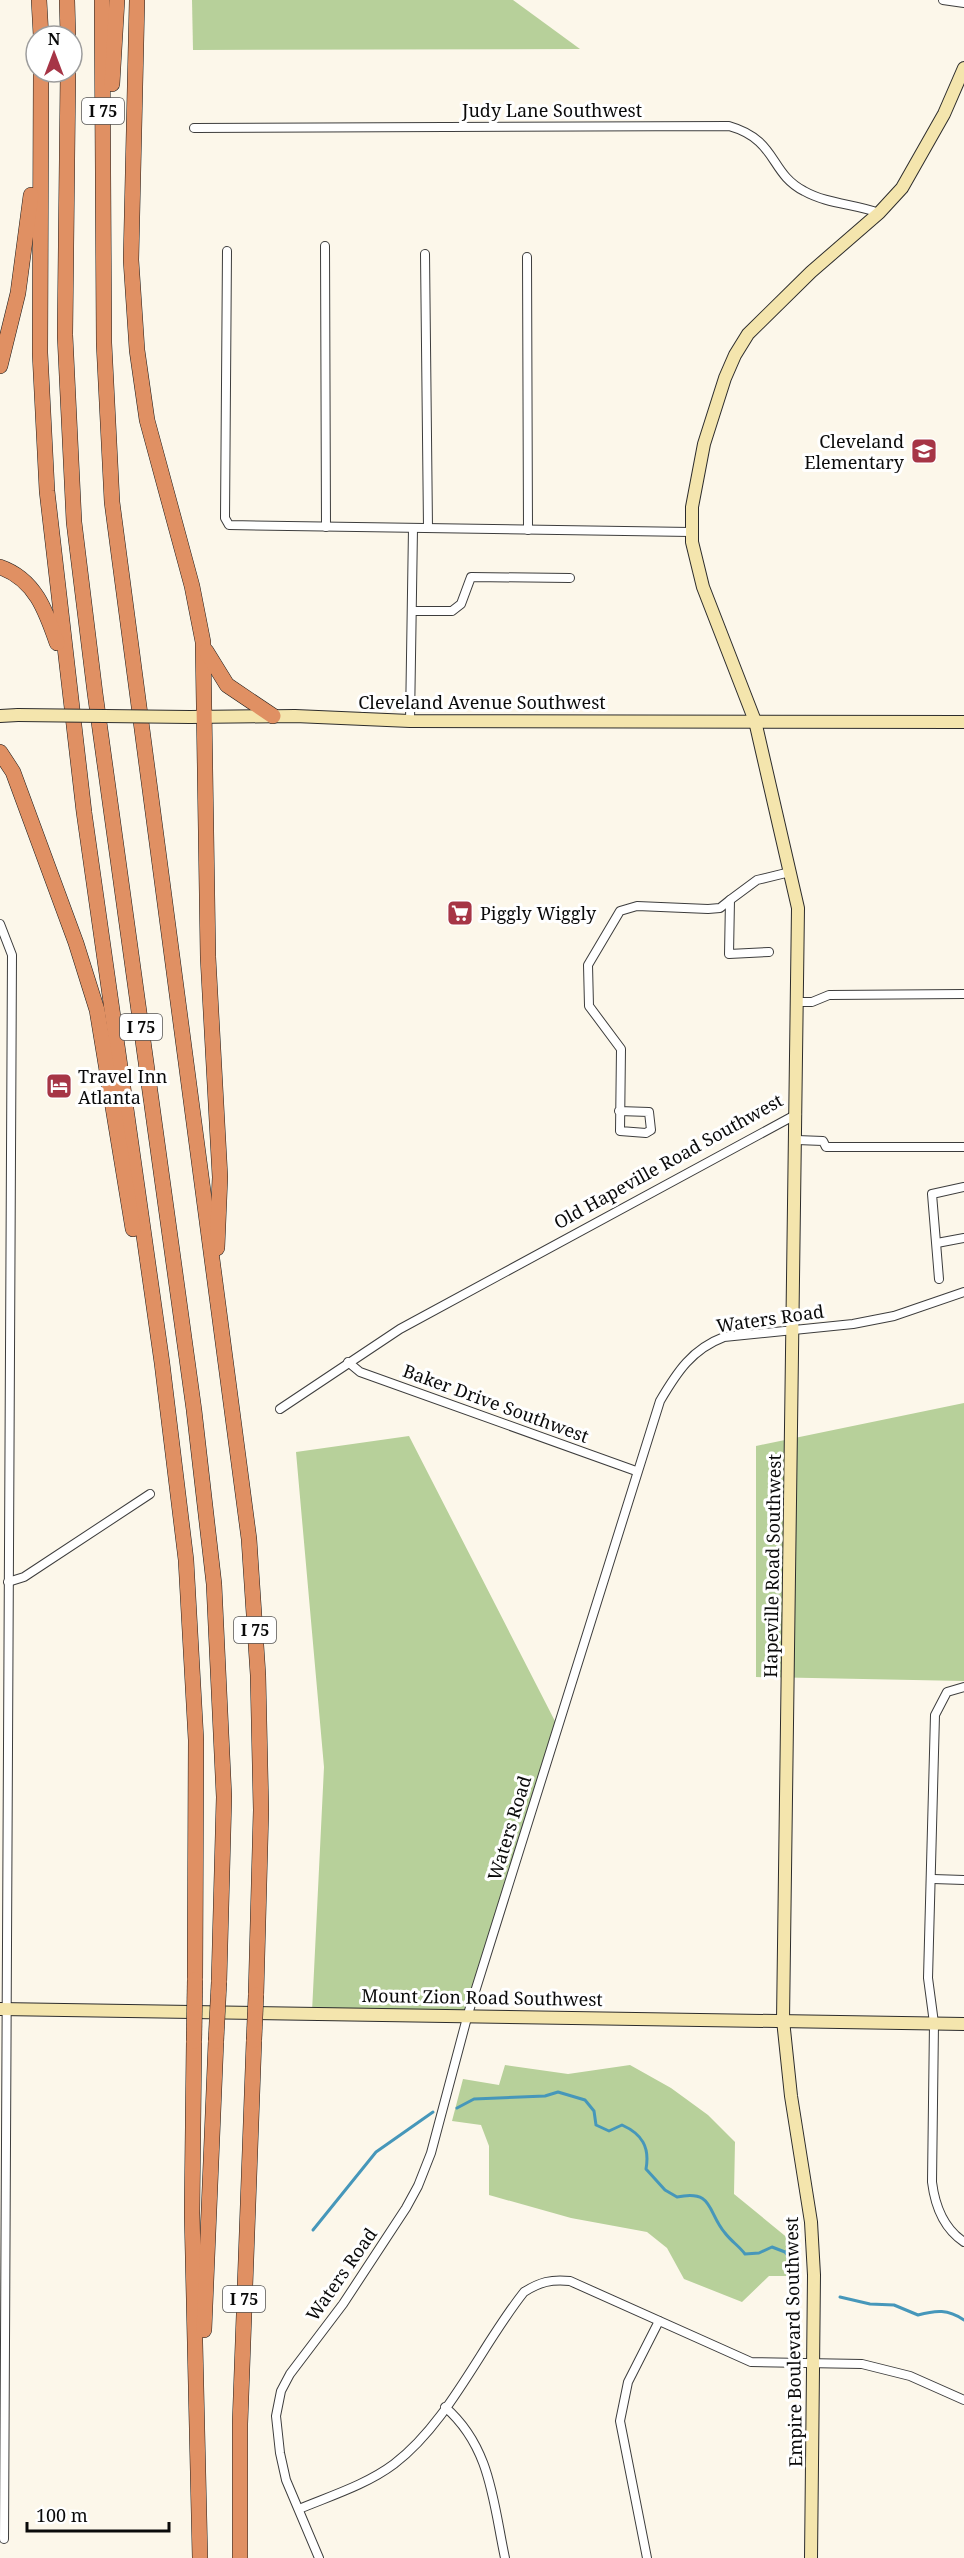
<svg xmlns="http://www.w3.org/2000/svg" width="964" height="2558" font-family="'Noto Serif',serif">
<rect width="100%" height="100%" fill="#fcf7ea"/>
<g fill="#b7d09a">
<path d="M192,0H513L580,49L193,50Z"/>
<path d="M964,1403V1681L756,1677V1446Z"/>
<path d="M409,1436L559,1729L523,1825L495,1932L464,2017L312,2012L324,1767L296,1452Z"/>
<path d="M505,2065L568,2074L630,2065L671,2088L708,2115L735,2142L734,2194L795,2244V2276H769L742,2302L684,2279L667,2248L647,2232L571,2218L489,2195V2146L481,2125L452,2121L463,2079L499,2085Z"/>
</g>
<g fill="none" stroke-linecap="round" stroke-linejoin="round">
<g stroke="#4697ba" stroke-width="3">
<path d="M457,2108L474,2099L545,2096L558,2092L585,2100L594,2111L596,2125L609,2131L622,2125C642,2134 650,2147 646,2169L665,2190L677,2197C714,2189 707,2212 725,2233C731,2241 739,2246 745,2254L759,2253L772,2247L785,2252L795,2264"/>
<path d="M313,2230L376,2152L433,2112"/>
<path d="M840,2297L870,2304L894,2305L918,2315C936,2310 948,2309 964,2320"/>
</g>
<defs>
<g id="street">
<path d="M943,0L964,3"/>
<path d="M194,128L729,126C778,140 769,173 804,191C827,204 855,204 879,213"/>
<path d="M325,246L326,527"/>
<path d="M227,251L225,518L229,525L691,532"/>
<path d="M425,254L428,528"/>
<path d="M527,257L528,530"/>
<path d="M412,611H452L461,604L471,577L570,578"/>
<path d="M410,721L413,528"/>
<path d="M0,924L12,955L4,2539"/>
<path d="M769,952L729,954L730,900L757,880L790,872"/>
<path d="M798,1002H812L829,995L964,994"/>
<path d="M619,1111L649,1112L651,1130L646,1133L620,1131L621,1049L589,1006L588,965L620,911L637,906L708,909L720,908L730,900"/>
<path d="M797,1140L823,1141L826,1147H964"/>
<path d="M937,1243L964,1238"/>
<path d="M939,1279L932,1194L964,1187"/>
<path d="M348,1362L360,1372L636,1471"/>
<path d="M280,1409L400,1329L797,1114"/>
<path d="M8,1582L24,1577L150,1494"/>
<path d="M964,1687L947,1692L935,1715L928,1978L934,2023L932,2182C935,2206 943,2228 964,2242"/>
<path d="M933,1879L964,1880"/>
<path d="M445,2407C491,2447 493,2502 505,2558"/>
<path d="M299,2509C330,2496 366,2485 394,2464C449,2422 481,2346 524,2292C540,2282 551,2279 570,2281L751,2362L862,2364L910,2376L964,2400"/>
<path d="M319,2558L286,2480L280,2453L276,2416L281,2391L290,2374L343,2304L406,2208L418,2186L431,2153L468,2014L660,1401C677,1372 692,1349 724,1337L853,1324L894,1316L964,1292"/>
<path d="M647,2558L620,2421L628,2382L659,2321"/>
</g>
<g id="secondary">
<path d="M0,716L18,715"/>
<path d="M190,717L295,716L410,721L964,722"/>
<path d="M0,2009L964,2024"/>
<path d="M811,2558L814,2275L811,2222L791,2096L783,2020L798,908L755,721L703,587L692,542V507L704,444L725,378L735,355L748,334L811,272L879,213L902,188L944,114L964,68"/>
</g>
<g id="highway">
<path d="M39,0L41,36"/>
<path d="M67,0L68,36"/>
<path d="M102,0L104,343L112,502L249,1539L258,1675L261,1810L256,1995"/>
<path d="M137,0L131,260L137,350L147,420L192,586L203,642L208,957L220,1177L217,1248"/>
<path d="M41,72L40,353L47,491L84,812L162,1363L186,1560L196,1740L195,1980"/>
<path d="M68,72L65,335L74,522L95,693L194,1410L214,1584L224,1797L219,1982"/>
<path d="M112,84L117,0"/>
<path d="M0,366L18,293L31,195"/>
<path d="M0,567C35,579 46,611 57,643"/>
<path d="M206,651L227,685L273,716"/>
<path d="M0,752L13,772L76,943L97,1010L133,1229"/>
<path d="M194,2041L192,2213L200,2558"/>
<path d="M204,2330L216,2041"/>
<path d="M240,2558V2424L254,2040"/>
</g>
</defs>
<use href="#street" stroke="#3d3d3d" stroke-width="10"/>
<use href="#secondary" stroke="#2c2c2c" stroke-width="14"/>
<use href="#highway" stroke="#1b1b1b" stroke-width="16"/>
<use href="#street" stroke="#fff" stroke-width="8"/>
<use href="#secondary" stroke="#f4e5ad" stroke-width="12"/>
<use href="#highway" stroke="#e09063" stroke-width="15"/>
<defs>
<path id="secondary-bridge" d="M18,715L190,717"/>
<g id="highway-bridge">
<path d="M254,2040L256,1995"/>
<path d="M194,2041L195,1980"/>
<path d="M216,2041L219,1982"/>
</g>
</defs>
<use href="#secondary-bridge" stroke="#2c2c2c" stroke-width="14" stroke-linecap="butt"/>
<use href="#highway-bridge" stroke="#1b1b1b" stroke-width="16" stroke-linecap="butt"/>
<use href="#secondary-bridge" stroke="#f4e5ad" stroke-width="12"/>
<use href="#highway-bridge" stroke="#e09063" stroke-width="15"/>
</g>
<defs>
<symbol id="school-square" viewBox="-11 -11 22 22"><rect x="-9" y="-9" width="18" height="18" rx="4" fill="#a63546" stroke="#fff"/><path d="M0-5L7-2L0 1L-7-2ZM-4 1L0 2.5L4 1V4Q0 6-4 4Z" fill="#fff"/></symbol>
<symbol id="supermarket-square" viewBox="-11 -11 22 22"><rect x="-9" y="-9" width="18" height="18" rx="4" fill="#a63546" stroke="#fff"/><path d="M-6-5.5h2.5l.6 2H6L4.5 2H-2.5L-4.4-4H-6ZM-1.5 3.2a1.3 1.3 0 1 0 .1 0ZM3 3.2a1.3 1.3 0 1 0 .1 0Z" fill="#fff"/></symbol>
<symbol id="hotel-square" viewBox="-11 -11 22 22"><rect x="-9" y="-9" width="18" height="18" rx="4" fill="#a63546" stroke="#fff"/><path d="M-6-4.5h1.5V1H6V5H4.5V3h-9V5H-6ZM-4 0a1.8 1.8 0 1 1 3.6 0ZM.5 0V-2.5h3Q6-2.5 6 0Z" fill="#fff"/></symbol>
</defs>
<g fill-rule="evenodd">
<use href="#school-square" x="909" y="436" width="30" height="30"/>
<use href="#supermarket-square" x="445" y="898" width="30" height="30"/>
<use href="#hotel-square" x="44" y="1071" width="30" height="30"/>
</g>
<g text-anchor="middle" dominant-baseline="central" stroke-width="6" stroke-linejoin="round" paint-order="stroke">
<g fill="#fff" stroke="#545454" stroke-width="1.5">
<rect x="82" y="98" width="42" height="26" rx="4.5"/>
<rect x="120" y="1014" width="42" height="26" rx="4.5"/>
<rect x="234" y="1617" width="42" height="26" rx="4.5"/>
<rect x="223" y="2286" width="42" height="26" rx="4.5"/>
</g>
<g font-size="16" font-weight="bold" fill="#0a0a0a">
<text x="103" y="111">I 75</text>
<text x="141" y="1027">I 75</text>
<text x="255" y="1630">I 75</text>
<text x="244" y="2299">I 75</text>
</g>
<g font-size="18" fill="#0a0a0a" stroke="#fff">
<text x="552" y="110">Judy Lane Southwest</text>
<text x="482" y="702">Cleveland Avenue Southwest</text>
<text transform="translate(668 1161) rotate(-29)">Old Hapeville Road Southwest</text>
<text transform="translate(770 1318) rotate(-8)">Waters Road</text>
<text transform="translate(496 1403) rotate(20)">Baker Drive Southwest</text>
<text transform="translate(772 1566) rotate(-89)">Hapeville Road Southwest</text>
<text transform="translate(509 1828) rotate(-73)">Waters Road</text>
<text transform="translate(482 1997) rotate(1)">Mount Zion Road Southwest</text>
<text transform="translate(341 2274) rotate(-55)">Waters Road</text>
<text transform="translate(793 2342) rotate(-91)">Empire Boulevard Southwest</text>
</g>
<g font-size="18" fill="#0a0a0a" stroke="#fff" text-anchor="start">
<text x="904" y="441" text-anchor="end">Cleveland<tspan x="904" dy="21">Elementary</tspan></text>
<text x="480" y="913">Piggly Wiggly</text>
<text x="78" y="1076">Travel Inn<tspan x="78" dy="21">Atlanta</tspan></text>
</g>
</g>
<g transform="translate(54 54)"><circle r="28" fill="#ffffff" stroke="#9d9d9d" stroke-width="1.5"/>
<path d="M0-4.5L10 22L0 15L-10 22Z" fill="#a63546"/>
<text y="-9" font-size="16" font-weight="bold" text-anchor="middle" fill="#0a0a0a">N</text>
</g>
<path d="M27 2522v9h142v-9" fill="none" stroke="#0a0a0a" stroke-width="3"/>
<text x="36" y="2522" font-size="18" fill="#0a0a0a" stroke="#ffffff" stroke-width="4.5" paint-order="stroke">100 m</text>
</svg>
